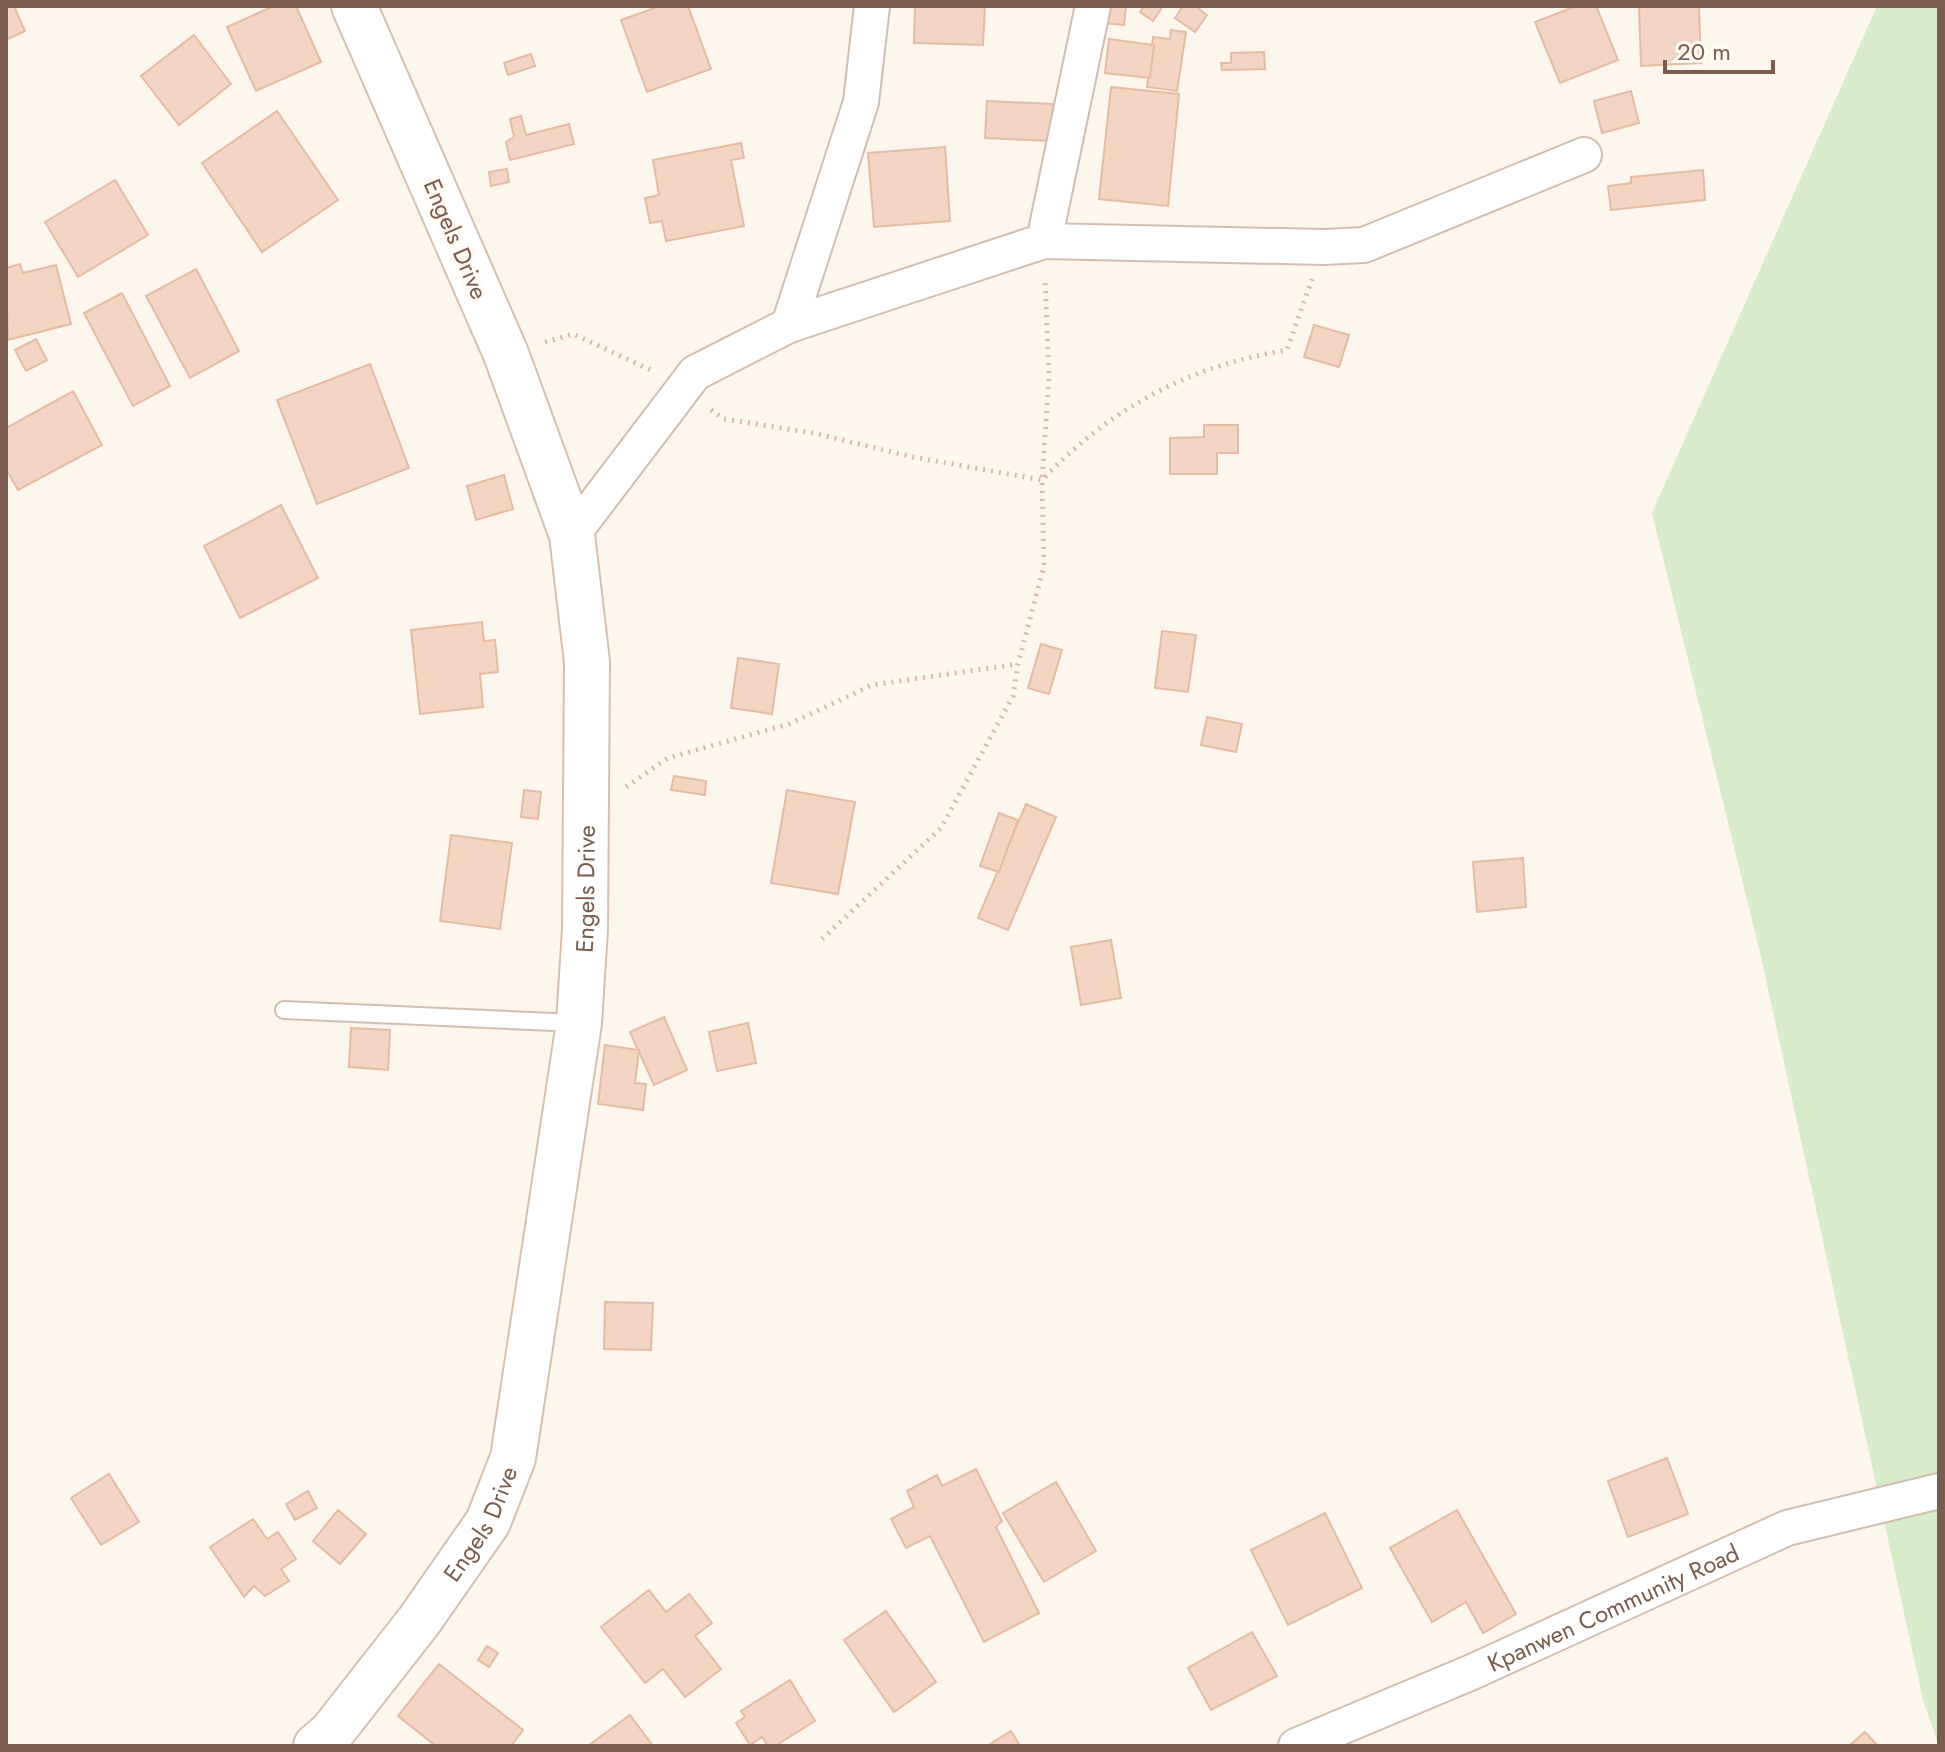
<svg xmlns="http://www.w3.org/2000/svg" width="1945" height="1752" font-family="Jost,sans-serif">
<rect width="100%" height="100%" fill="#fdf6ec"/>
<path fill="#d8ecc9" d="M1877,6H1939V1746L1923,1700L1761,957L1652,513Z"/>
<g fill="#f3d5c3" stroke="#e6bba3" stroke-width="2">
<path d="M6,6H14L25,31L6,40Z"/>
<path d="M274,6H296L321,62L256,91L227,27Z"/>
<path d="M660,6H688L711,69L647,92L621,20Z"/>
<path d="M915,6H985L983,45L914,43Z"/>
<path d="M1105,6H1126L1124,25L1103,23Z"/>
<path d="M1144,6H1163L1153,21L1140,12Z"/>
<path d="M1183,6H1195L1207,15L1195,32L1175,18Z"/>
<path d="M1576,6H1596L1618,60L1560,83L1535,22Z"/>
<path d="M1639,6H1699L1701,63L1641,66Z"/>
<path d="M1171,30L1186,32L1177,91L1147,87L1153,37L1170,39Z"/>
<path d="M194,35L231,84L179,125L141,76Z"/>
<path d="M1109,39L1154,45L1150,78L1105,73Z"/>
<path d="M1264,52L1265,69L1222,70L1221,63H1231V53Z"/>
<path d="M531,54L535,66L508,75L504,63Z"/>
<path d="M1111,87L1179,94L1168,206L1099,199Z"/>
<path d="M1631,91L1639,123L1602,133L1594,101Z"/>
<path d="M987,101L1053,104L1051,141L985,138Z"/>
<path d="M277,111L338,200L262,252L202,163Z"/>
<path d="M521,116L526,135L569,124L574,144L510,160L506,142L514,137L510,119Z"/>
<path d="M741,143L744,158L731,160L744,226L666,241L662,221L650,223L645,198L659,195L653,160Z"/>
<path d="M945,147L950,221L874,227L868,153Z"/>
<path d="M507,169L509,182L491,186L489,172Z"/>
<path d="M1703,170L1705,200L1611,210L1608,186L1631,183V177Z"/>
<path d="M115,180L148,235L78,277L45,222Z"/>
<path d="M20,264L23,273L56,265L71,324L8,340L6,268Z"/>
<path d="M196,269L239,351L190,378L146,296Z"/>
<path d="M122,293L170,386L133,406L84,313Z"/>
<path d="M1314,325L1349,335L1339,367L1304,357Z"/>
<path d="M36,339L47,360L26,371L15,350Z"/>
<path d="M370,364L409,468L317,504L277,400Z"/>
<path d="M73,391L102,445L18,490L6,469V428Z"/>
<path d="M1204,425H1238V453H1217V474H1170V438L1204,437Z"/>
<path d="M504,475L513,509L476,520L467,486Z"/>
<path d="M281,505L318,578L240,618L204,546Z"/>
<path d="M482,622L484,641L495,640L498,672L480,674L483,707L420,714L411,630Z"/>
<path d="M1162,631L1196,635L1188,692L1155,688Z"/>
<path d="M1041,644L1062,650L1049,694L1028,688Z"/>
<path d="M738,658L779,664L772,714L731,708Z"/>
<path d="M1207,717L1242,724L1236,752L1201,745Z"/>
<path d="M674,776L706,781L705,795L671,790Z"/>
<path d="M524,790L541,792L538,819L521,817Z"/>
<path d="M787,790L855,802L838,894L771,883Z"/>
<path d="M1026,804L1056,817L1008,930L978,918Z"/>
<path d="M999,813L1018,820L999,872L980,866Z"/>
<path d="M451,835L512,843L500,929L440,921Z"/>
<path d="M1523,858L1526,907L1477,912L1473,862Z"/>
<path d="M1111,940L1121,998L1081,1005L1071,947Z"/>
<path d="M664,1017L687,1070L654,1085L630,1032Z"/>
<path d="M748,1023L756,1063L717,1071L709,1032Z"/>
<path d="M351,1028L390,1030L388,1070L349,1067Z"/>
<path d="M605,1045L639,1050L635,1083L646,1084L643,1110L598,1104Z"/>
<path d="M605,1302L653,1303L651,1350L604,1349Z"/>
<path d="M1667,1458L1688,1514L1628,1537L1608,1481Z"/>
<path d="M976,1469L1002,1521L996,1527L1039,1613L984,1642L930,1536L906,1548L891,1519L914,1507L907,1491L937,1475L942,1486Z"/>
<path d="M109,1474L139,1522L101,1545L71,1498Z"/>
<path d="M1056,1482L1096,1551L1044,1582L1003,1513Z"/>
<path d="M308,1491L317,1508L295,1520L286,1504Z"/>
<path d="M338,1510L366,1534L340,1564L313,1541Z"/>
<path d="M1457,1510L1516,1614L1483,1633L1466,1602L1432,1622L1390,1548Z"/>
<path d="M1325,1513L1362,1588L1288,1625L1251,1550Z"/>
<path d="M253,1519L267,1539L278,1532L296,1559L281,1569L289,1581L265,1596L254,1586L244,1597L210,1547Z"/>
<path d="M649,1590L666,1612L689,1594L712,1623L695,1636L721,1669L685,1697L663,1669L645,1683L601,1627Z"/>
<path d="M886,1611L936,1682L894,1712L844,1640Z"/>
<path d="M1252,1632L1277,1676L1211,1710L1188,1668Z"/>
<path d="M487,1646L498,1653L489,1667L478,1660Z"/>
<path d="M439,1664L523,1730L511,1746H436L398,1716Z"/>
<path d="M790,1680L815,1721L775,1746H768L762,1737L750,1745L736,1723L745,1717L741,1711Z"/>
<path d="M630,1715L653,1746H590L589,1745Z"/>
<path d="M1011,1731L1020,1746H987Z"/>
<path d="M1865,1732L1878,1746H1849Z"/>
</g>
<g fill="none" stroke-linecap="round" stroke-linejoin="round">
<defs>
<path id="lane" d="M284,1010L577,1023"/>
<g id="street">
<path d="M1044,241L1093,6"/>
<path d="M789,325L861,102L872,6"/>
<path d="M572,535L695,373L789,325L1044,241L1324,247L1364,245L1584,155"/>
<path id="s1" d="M1296,1746L1472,1672L1787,1528L1939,1491"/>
</g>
<g id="secondary">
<path id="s2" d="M316,1746L332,1732L419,1621L488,1522L513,1458L579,1023L585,929L587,662L572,535L506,354L354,6"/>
</g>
</defs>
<use href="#lane" stroke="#d1beb0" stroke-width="20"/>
<use href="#street" stroke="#d1beb0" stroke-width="38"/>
<use href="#secondary" stroke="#d6c0b0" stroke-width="48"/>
<g stroke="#d9b8a5" stroke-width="5" stroke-dasharray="2 6" stroke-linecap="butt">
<path d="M545,342L573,334L653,371"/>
<path d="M711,410L724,419L813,433L913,457L1042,480C1111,408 1188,366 1287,350L1312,279"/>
<path d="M626,787L668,758L789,724L872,685L1018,664"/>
<path d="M822,939L941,828L1013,696L1018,664L1044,566L1042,480L1049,378L1045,278"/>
</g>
<use href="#lane" stroke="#fff" stroke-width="16"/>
<use href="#street" stroke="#fff" stroke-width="34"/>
<use href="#secondary" stroke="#fff" stroke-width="44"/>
</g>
<g text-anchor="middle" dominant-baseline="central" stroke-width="7" stroke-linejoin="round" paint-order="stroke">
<g font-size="24" fill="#7a5c4d" stroke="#fffaf3">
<text transform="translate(456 239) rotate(67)">Engels Drive</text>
<text stroke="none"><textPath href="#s2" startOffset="926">Engels Drive</textPath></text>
<text stroke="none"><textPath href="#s2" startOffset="278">Engels Drive</textPath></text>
<text stroke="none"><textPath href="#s1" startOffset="346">Kpanwen Community Road</textPath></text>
</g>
</g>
<rect width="1945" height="1752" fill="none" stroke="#7a5c4d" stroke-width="16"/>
<path d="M1665 60v12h108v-12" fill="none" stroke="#7a5c4d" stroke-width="4"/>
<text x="1677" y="60" font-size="24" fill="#7a5c4d" stroke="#fffaf3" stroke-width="6" paint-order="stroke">20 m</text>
</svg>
